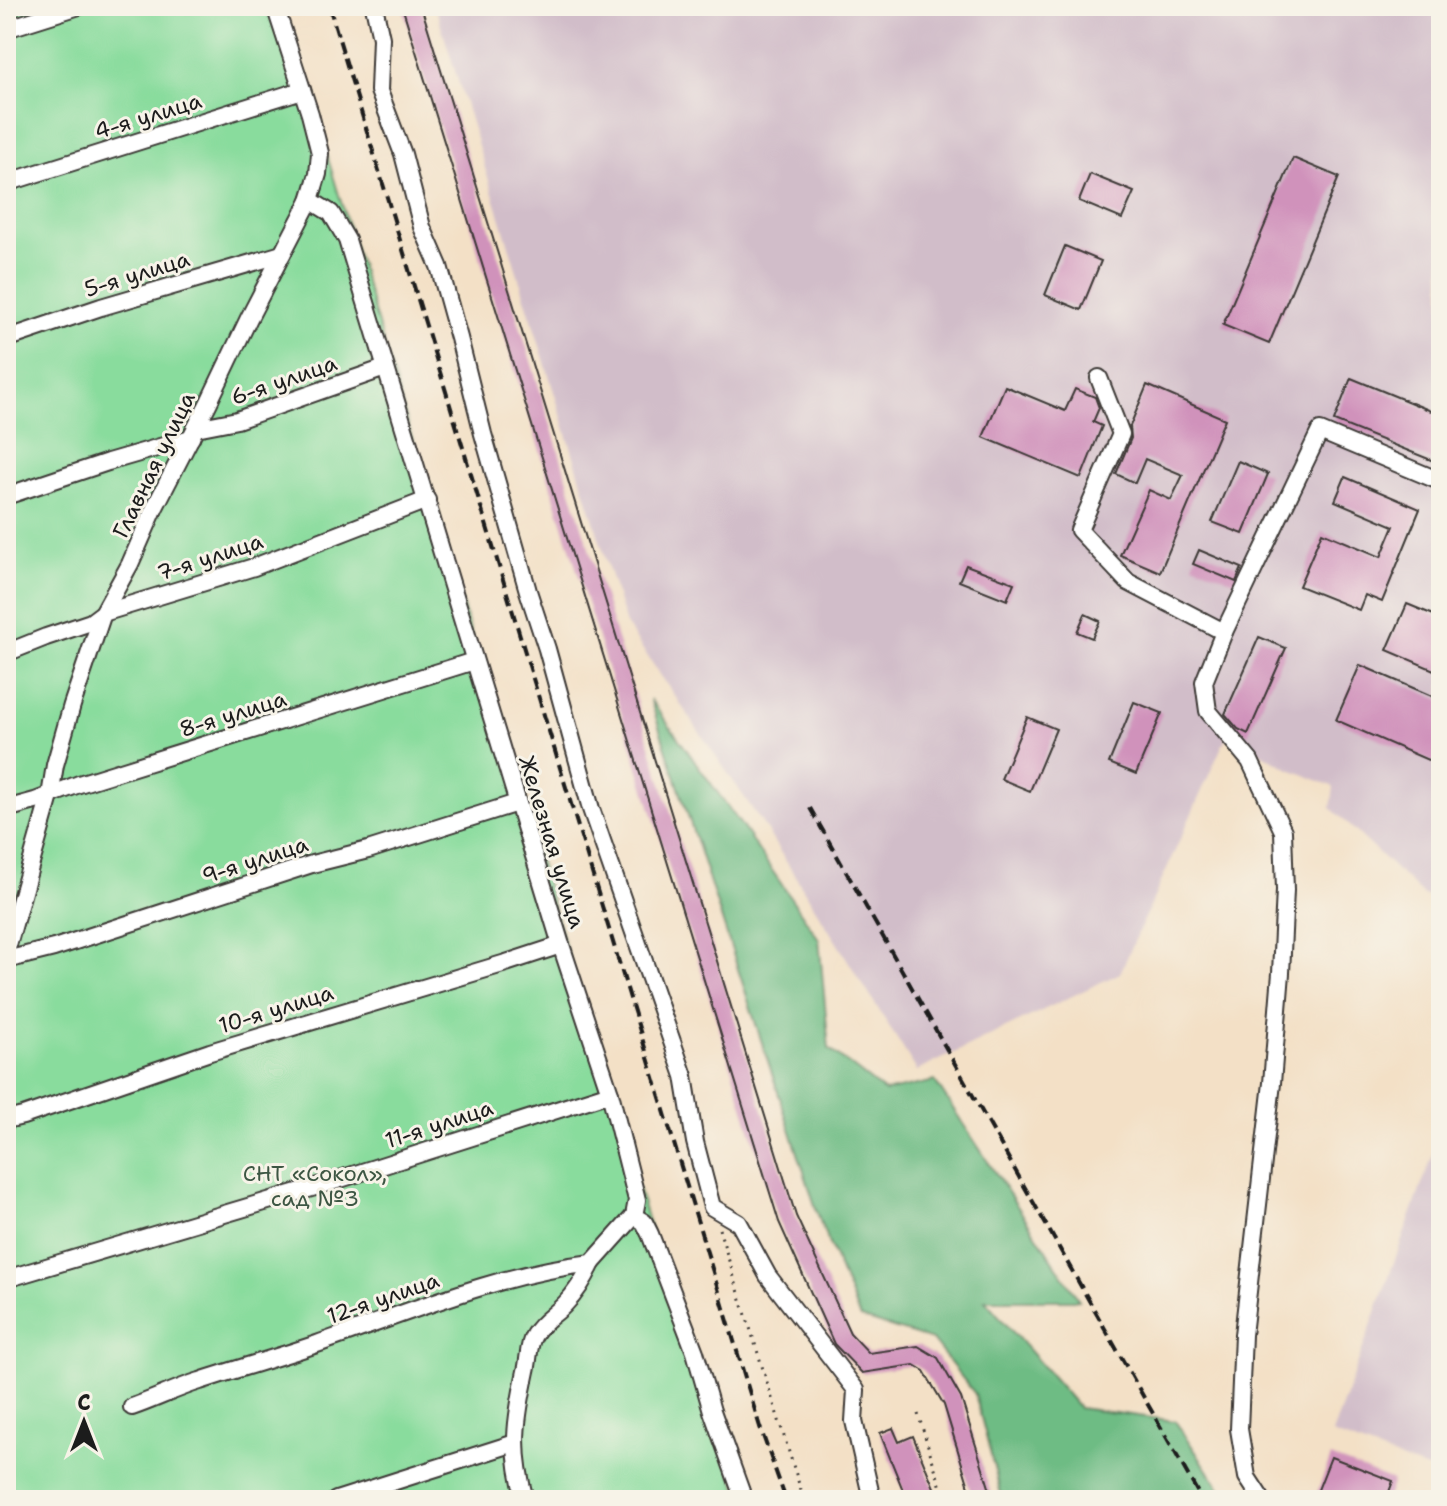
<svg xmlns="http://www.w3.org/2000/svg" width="1447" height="1506" font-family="'Shantell Sans',sans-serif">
<rect width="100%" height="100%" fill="#f7f3e8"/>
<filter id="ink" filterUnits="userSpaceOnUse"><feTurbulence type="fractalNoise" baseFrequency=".0125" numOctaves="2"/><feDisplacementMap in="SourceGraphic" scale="16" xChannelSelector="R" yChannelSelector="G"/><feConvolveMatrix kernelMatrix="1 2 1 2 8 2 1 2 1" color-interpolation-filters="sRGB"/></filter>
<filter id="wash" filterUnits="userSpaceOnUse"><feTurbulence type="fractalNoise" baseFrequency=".006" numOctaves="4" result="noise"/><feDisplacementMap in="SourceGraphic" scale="32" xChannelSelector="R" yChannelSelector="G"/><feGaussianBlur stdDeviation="1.8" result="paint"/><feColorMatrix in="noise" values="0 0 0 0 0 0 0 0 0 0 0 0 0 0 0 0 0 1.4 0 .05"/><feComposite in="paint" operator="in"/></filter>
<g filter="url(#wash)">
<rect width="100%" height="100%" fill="#f3e0c6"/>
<g fill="#d1bdc9">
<path d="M435,6H1441V901L1423,895L1331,808L1334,787L1290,769L1227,735L1120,973L917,1071L762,823L626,625Z"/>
<path d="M1441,1132V1474L1332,1434Z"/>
</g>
<path fill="#89dc9d" stroke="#527c5c" stroke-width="2" d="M6,6H282L696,1381L742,1500H6Z"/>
<path fill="#6ebc84" stroke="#456c50" stroke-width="2" d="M650,699L741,825L819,939L829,1049L885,1092L935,1081L1079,1300H985L1079,1408L1175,1421L1228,1500H1004L1001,1494L975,1394L932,1340L860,1318L822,1227Z"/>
<g id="blocks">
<g fill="#d092bb">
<path d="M402,6H421L796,1216L850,1333L869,1353L918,1346L938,1358L961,1398L993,1500H973L944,1405L924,1371L914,1365L862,1373L834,1344L779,1222Z"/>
<path d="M1293,158L1339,177L1269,344L1223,325Z"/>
<path d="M1090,174L1134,192L1122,219L1079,201Z"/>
<path d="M1065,246L1101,261L1081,310L1045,295Z"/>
<path d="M1351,378L1441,415V464L1334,421Z"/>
<path d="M1147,385L1225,419L1160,572L1120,555L1149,490L1171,500L1183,475L1145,459L1135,483L1116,474L1131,438L1130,426Z"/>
<path d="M1005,386L1065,411L1075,389L1095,397L1099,408L1093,422L1102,426L1081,478L983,437Z"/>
<path d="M1238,461L1268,474L1243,534L1212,522Z"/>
<path d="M1345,477L1420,509L1382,602L1365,595L1359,610L1299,586L1322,532L1381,557L1394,526L1335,501Z"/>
<path d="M1199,550L1242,568L1236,582L1193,564Z"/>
<path d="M966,565L1014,583L1007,600L959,581Z"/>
<path d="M1407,604L1441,618V673L1387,650Z"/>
<path d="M1085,614L1100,621L1092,638L1077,632Z"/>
<path d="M1259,637L1286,648L1248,734L1238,729L1225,714Z"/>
<path d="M1360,665L1441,700V756L1437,764L1336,720Z"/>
<path d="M1134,702L1162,713L1136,774L1109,763Z"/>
<path d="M1027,717L1056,729L1030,791L1001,779Z"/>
<path d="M893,1428L899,1442L913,1436L939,1500H907L880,1433Z"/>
<path d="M1331,1457L1393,1481L1386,1500H1314Z"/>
</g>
</g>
</g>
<g filter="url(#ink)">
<use href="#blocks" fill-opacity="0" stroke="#3c3936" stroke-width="2"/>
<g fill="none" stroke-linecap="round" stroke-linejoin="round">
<defs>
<g id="minor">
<path d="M374,6L381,38L379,91L403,154L422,227L439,266L459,338L483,434L528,591L547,649L591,809L684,1076L695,1142L712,1207L739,1223L768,1276L856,1390L854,1421L870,1491L875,1500"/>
<path d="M6,29L79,6"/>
<path d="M6,183L302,90"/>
<path d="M310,200L331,213L347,240L561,945L610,1093L637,1200L634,1216L644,1222L650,1234L695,1352L712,1411L744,1500"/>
<path d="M6,339L101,307L282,254"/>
<path d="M1099,378L1121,434L1079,530L1128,582L1224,632L1204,682L1208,711L1250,761L1283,831L1285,890L1281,973L1272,1083L1243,1335L1239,1429L1247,1477L1262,1500"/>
<path d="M196,428L237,420L385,368"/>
<path d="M6,496L108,462L191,438"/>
<path d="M1224,632L1320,431L1437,480"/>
<path d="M6,653L46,637L91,622L103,613L254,567L427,500"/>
<path d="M6,809L35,801L79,784L474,661"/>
<path d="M6,952L50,796L55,765L72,705L103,613L130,564L155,507L208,404L249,318L310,200L318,174L320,153L310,114L275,6"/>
<path d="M6,960L54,948L312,864L368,850L517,803"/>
<path d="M6,1120L23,1116L210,1052L506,963L561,945"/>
<path d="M6,1279L315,1187L610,1093"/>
<path d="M132,1407C155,1399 177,1388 200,1381C239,1368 279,1357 317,1344C407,1313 497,1274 592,1263L634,1216"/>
<path d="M336,1500L515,1443"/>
<path d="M525,1500C511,1449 515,1422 526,1371C529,1360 528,1344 534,1335C542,1321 555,1315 565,1304C577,1292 585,1278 592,1263"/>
</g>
</defs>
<use href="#minor" stroke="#3c3936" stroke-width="20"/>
<g stroke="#3c3936" stroke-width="3" stroke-dasharray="2 6" stroke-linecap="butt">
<path d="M719,1229L804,1500"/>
<path d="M918,1414L945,1500"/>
</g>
<use href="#minor" stroke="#fff" stroke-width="16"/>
<g stroke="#1c1c1c" stroke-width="4" stroke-dasharray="12 6" stroke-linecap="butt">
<path d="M329,6L760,1427L786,1500"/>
<path d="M810,808L1202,1500"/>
</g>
</g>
</g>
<g text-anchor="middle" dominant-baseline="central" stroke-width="6" stroke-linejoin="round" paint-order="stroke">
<g font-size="22" fill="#1c1c1c" stroke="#f7f3e8">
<text transform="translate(148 116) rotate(-17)">4-я улица</text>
<text transform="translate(137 274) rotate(-17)">5-я улица</text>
<text transform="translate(284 380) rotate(-19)">6-я улица</text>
<text transform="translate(154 465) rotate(-64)">Главная улица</text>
<text transform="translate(210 557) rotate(-18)">7-я улица</text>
<text transform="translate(233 714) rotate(-17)">8-я улица</text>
<text transform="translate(552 842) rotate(73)">Железная улица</text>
<text transform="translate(255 860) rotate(-18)">9-я улица</text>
<text transform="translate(276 1009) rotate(-17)">10-я улица</text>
<text transform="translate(439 1124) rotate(-18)">11-я улица</text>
<text transform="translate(383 1298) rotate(-19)">12-я улица</text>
</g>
<g font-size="22" fill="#3d5643" stroke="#f7f3e8">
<text x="315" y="1173">СНТ «Сокол»,<tspan x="315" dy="25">сад №3</tspan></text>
</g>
</g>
<rect width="1447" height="1506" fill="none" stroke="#f7f3e8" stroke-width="32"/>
<g transform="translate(84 1422)" stroke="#f7f3e8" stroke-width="6" paint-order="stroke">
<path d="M0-6L14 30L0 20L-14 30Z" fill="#1c1c1c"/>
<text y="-12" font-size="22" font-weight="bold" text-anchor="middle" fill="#1c1c1c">С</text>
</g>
</svg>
